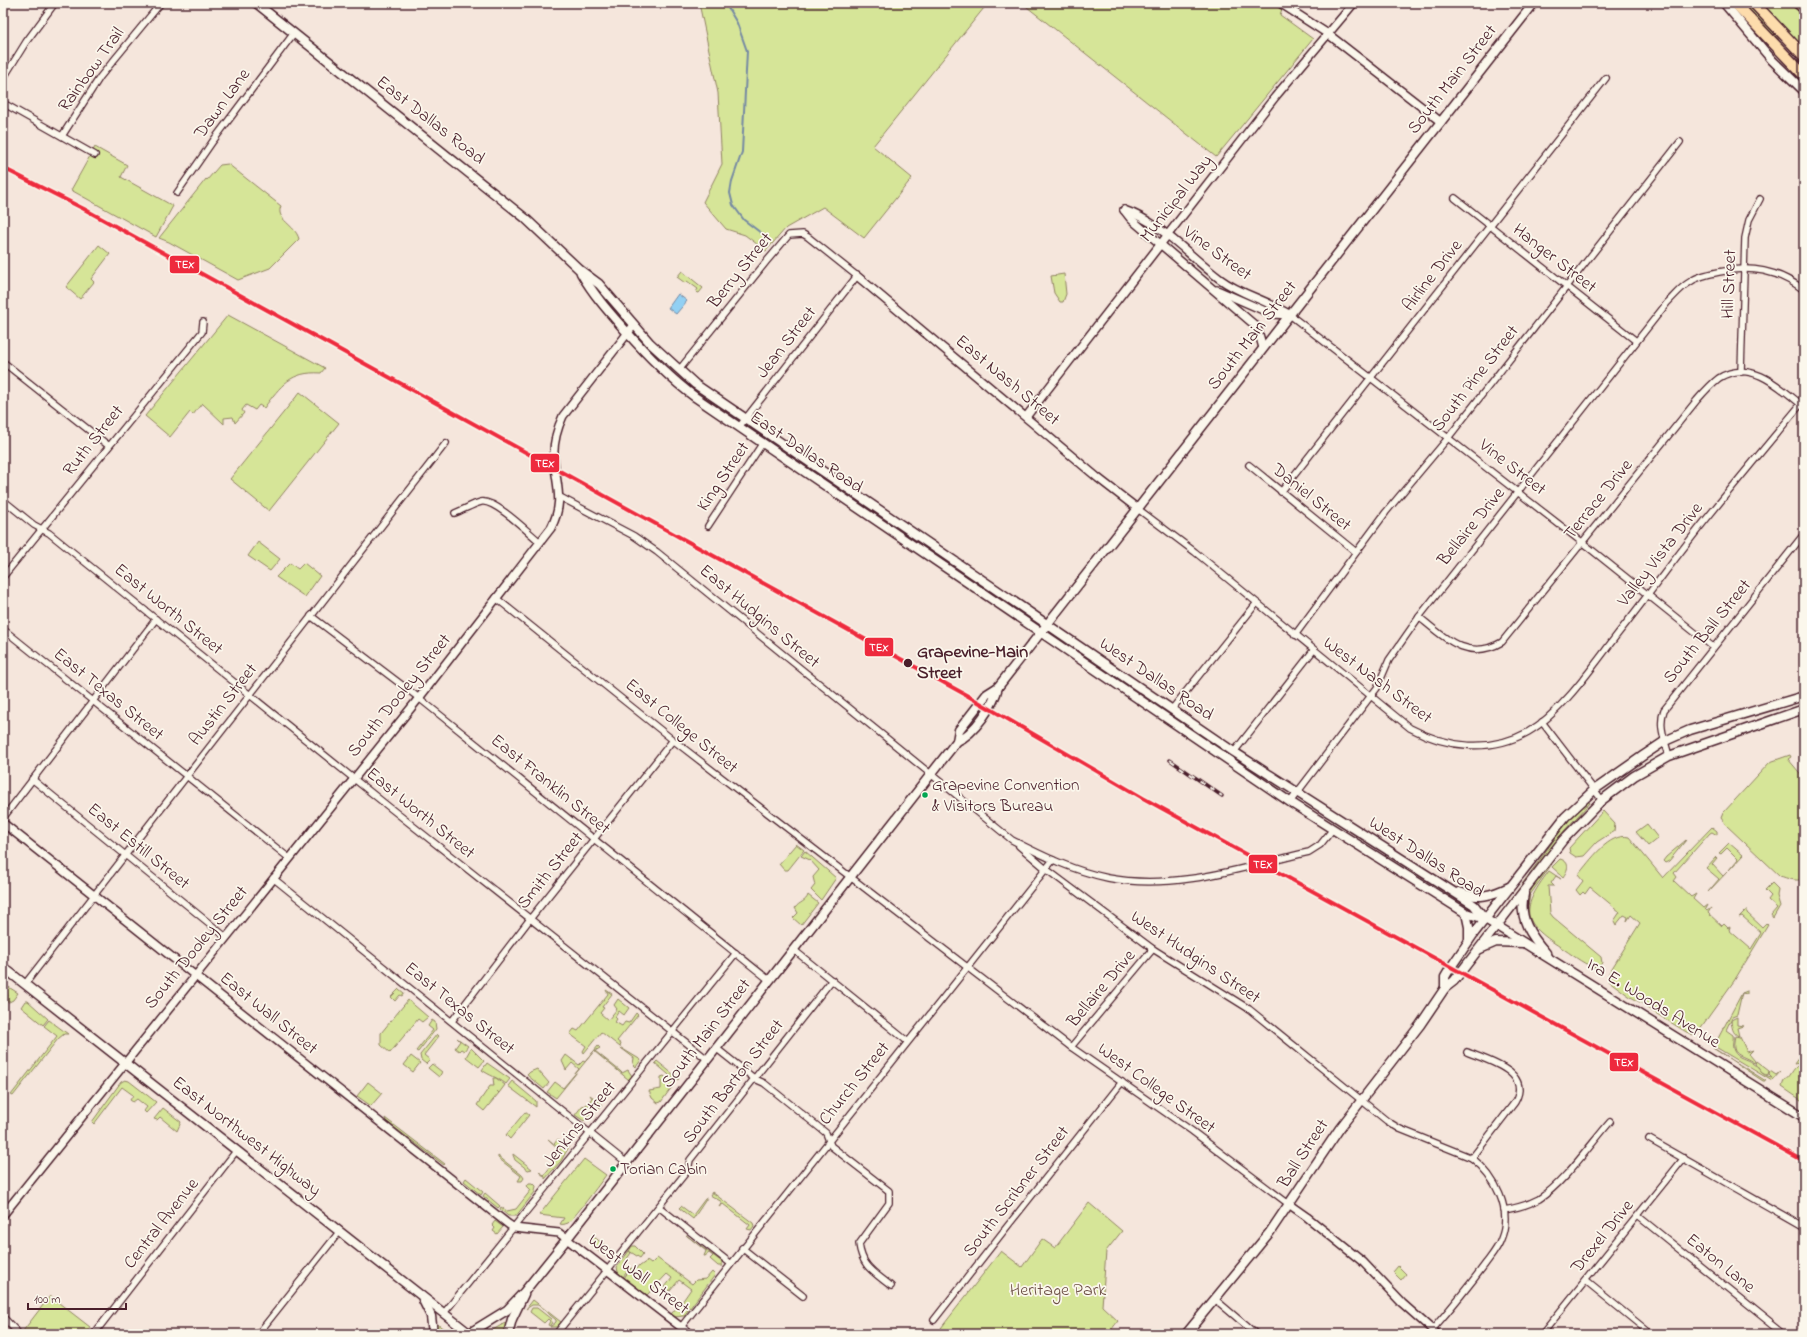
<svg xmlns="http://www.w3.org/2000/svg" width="1807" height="1337" font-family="'Indie Flower',sans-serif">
<rect width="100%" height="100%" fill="#f5e6dc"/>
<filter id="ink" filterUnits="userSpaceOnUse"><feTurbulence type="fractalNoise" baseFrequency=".025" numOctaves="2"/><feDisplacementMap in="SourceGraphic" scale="8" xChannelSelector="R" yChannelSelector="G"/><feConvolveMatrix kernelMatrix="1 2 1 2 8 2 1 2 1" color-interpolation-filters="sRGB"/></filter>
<g filter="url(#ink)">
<g fill="#d6e598" stroke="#908262">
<path d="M699,3H988L873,146L912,178L864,238L823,207L786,228L766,251L745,235L726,229L703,202L722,164L718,93Z"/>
<path d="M1022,3H1284L1280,15L1313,39L1216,157Z"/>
<path d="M1741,3H1749L1779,39L1777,42Z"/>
<path d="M1761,3H1794L1804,14V49Z"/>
<path d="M95,147L127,165L121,177L173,206L156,237L71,190Z"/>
<path d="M228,164L281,206C275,220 295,224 299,239L270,268L238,280L169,242L159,238L206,179L207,180L220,165Z"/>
<path d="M99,245L110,254L91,279L94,282L80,299L66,287Z"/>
<path d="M682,271L703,288L699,293L696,292L698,289L687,281L685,283L677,277Z"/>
<path d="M1064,274L1066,294L1063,302H1060L1054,293L1051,276Z"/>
<path d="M228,315L325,368L321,373C291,371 281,385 264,408L259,405L255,410L246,405L242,410L244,413L235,423L233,417L224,418V424L202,403L193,415L190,412L170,437L145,416Z"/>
<path d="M300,392L339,423L269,511L230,479Z"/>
<path d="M258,542L280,559L270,571L248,556Z"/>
<path d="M290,563L298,569L304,563L320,576L305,597L276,577Z"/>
<path d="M1790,755L1791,757L1788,759L1804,778V879C1795,882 1787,878 1780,876L1726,825L1721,818L1723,813L1770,762Z"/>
<path d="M1588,801L1590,803L1564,831L1553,848L1502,912L1564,826L1582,804Z"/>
<path d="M1603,811L1615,824L1614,831L1597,842L1584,856L1576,857L1570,853L1569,848Z"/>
<path d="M1647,824L1658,838L1648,846L1636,832Z"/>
<path d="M1712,827L1717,831V835L1712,832L1710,833L1674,873L1677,877L1674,881L1691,897L1696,894L1693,899L1703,908L1707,905L1705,909L1707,911L1711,908L1708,913L1722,926L1724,924L1728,928L1730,927L1729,930L1751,949L1761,933L1742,916L1739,917L1747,909V913L1762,927L1766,923L1768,925L1734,981L1697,1033L1692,1035L1693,1036L1647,1008V1006L1629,996L1609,981V973L1640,923L1631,915L1627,921L1628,917L1624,915L1616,925L1614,921L1620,912L1590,887L1585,894L1583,892L1580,895L1576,890L1583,881L1578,875C1590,861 1609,832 1629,837L1663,878Z"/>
<path d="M1686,840L1669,861L1665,863L1663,861L1666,857Z"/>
<path d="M1729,843L1743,855L1729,870L1738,859L1727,848L1721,854L1719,853Z"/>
<path d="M796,844L804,850L788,870H784L779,864Z"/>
<path d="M805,851L836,878L821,900L811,890L815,885L813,877L819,870L810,860L801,856Z"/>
<path d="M1716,857L1717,858L1712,864L1723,876L1728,871L1708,892L1719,879L1706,868Z"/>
<path d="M1560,859C1571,862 1568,870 1563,877L1552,867Z"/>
<path d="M1554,861L1530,895L1528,906L1529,922C1524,891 1534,883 1554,861Z"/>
<path d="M1549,871L1561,879L1556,876L1551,883L1554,886H1548L1550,913L1553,917L1601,957L1602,963L1597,968C1586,966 1574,956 1565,950C1522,923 1518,912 1549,871Z"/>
<path d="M1772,883L1778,889L1777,896L1780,906L1773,918L1771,915L1777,908L1768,900L1771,896L1765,890Z"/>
<path d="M808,895L818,903L801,925L793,918L798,913L795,908C799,902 806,902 808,895Z"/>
<path d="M7,986L18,993L13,1000L9,1002H4L8,996L6,989Z"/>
<path d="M399,989L404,993L402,996L400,995L395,1001L391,997Z"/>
<path d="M606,990L612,994L602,1007L604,1008L600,1013L608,1020L617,1009L614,1005L618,999L629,1008L624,1015L619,1011L615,1017L617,1019L615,1022L622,1026L625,1022L629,1023L636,1013L638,1015L617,1041L621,1044L620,1047L601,1032L584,1053L583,1051L586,1046L570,1034L574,1029L578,1031L608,994Z"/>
<path d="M1747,991V994L1742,993L1737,1015L1732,1017L1726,1030L1733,1035C1734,1041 1731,1045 1734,1051C1738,1059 1746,1058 1752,1063C1760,1068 1762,1077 1772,1078L1769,1075L1770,1071L1776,1075L1780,1072L1772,1081L1714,1046L1742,993Z"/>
<path d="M408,1000L428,1017L422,1022L418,1019L390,1053L381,1045V1033Z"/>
<path d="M25,1001H28L48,1019L43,1025L21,1007Z"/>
<path d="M1737,1017V1025L1743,1026L1737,1028L1739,1036C1732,1034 1732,1026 1731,1020Z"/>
<path d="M49,1020L68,1034H64L58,1039L13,1096L11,1095L57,1036L44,1026Z"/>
<path d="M432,1020L435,1022L436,1029L418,1052L416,1051L433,1030L428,1026Z"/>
<path d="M437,1034L439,1036L424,1055L430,1060L426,1064L421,1060L420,1055Z"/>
<path d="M1735,1036L1740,1037L1747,1052L1753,1050L1749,1054L1755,1061L1754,1063C1741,1053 1730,1058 1735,1036Z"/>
<path d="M457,1038L468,1046L464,1051L461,1049L459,1051L455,1048L460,1041Z"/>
<path d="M598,1046L600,1048L595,1051L620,1071L622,1073L628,1070L632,1076L629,1080L594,1051L556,1098L547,1092L555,1082L563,1088L579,1069L572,1063L566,1070L562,1061L566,1055L579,1065L583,1061L585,1062Z"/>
<path d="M471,1048L484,1061L479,1067L466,1057Z"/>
<path d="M621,1048L641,1060L636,1067L633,1064L634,1058Z"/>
<path d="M1713,1048L1766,1081H1763Z"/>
<path d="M1804,1050C1804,1057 1801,1061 1802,1068L1804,1071V1102L1782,1087L1784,1080C1791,1078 1792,1068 1799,1065V1063L1794,1064Z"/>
<path d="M411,1056L420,1063L413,1072L404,1065Z"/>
<path d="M657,1061L679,1079L675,1080L655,1063Z"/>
<path d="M1756,1061L1769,1071L1768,1076L1762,1073L1755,1064Z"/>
<path d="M487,1063L510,1079L506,1084C497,1077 490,1076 482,1070Z"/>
<path d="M432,1064L442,1072L439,1077L428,1068Z"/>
<path d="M537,1069L549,1083L544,1089L527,1075L530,1072Z"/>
<path d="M664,1076L674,1084L661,1102L658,1103L652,1098L649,1091L661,1089V1077Z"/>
<path d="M493,1078H496L505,1085L499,1093L497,1091L499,1093L484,1111L477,1105L490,1086H494Z"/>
<path d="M125,1080L129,1081L156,1102L146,1113L144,1111L147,1107L137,1099L133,1102L130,1100L133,1095L122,1087L94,1124L92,1122L121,1082Z"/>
<path d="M512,1081L536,1101V1107L508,1086Z"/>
<path d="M368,1082L382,1093L371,1106L357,1096Z"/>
<path d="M590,1095L602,1104L600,1108L592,1101L586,1109L590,1114L584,1121L575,1115L582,1106L586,1105L592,1098Z"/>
<path d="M163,1108L181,1122L177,1131L160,1117L157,1120L154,1119Z"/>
<path d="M525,1112L529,1115L510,1139L506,1135Z"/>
<path d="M385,1118L445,1164L444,1165L386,1121Z"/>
<path d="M548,1139L554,1144L558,1139L569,1147L561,1161L545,1179V1177L539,1172L544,1175L562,1152Z"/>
<path d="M513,1155V1154L532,1169L528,1170L515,1160Z"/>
<path d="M498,1156L522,1175L524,1178L522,1181H518L521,1176L498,1158Z"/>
<path d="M584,1159L606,1175C601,1182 572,1221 568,1223C565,1224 563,1225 560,1224L564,1218L539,1215Z"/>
<path d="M466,1178L483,1192L481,1195L464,1181Z"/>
<path d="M529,1183H533L536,1186L535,1192L516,1216H508L500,1209L501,1207L507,1211L516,1209L531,1190L527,1186Z"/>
<path d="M712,1192L753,1223L754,1226L751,1230L747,1229L750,1225L723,1204L719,1207L722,1202L710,1195Z"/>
<path d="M485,1193L500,1206L498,1208L483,1196Z"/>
<path d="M707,1198L693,1219L679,1208L681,1206L693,1215L705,1199Z"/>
<path d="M1089,1203L1122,1231L1106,1251L1102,1306L1118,1321L1108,1334H947L941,1328L1001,1251L1022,1267L1042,1239L1055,1248Z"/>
<path d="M495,1221L503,1227L497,1234L493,1231L495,1228L492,1225Z"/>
<path d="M686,1235L722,1262V1266H718L710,1259L713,1256L709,1253L705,1256H704L706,1251Z"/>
<path d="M594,1237L611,1250L606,1257L589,1243Z"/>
<path d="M632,1246H635L643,1254L640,1258L629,1251Z"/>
<path d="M629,1251L631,1253L624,1263L630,1268L623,1277L618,1272L617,1267Z"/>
<path d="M657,1258L692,1284L696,1280L706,1279L712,1272L715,1275L690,1308L682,1302L691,1289L679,1280L670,1291L665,1287L672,1278L667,1274L647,1295L624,1278L631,1268L635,1270L639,1265L640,1266L647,1261L651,1264Z"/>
<path d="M1398,1266L1406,1274L1401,1280L1393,1272Z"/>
<path d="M50,1296L90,1327L87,1334H24L23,1331Z"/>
<path d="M533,1300L561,1322L556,1327H550L556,1322V1320L538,1305H532L526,1309Z"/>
<path d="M681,1303L689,1309L684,1316L674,1317L671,1314Z"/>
<path d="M532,1308H537L551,1319L552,1322L550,1326L548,1325L550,1321L548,1319L544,1323L530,1312Z"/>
<path d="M436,1323L449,1333V1334H436Z"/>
<path d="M505,1323L507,1324L505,1334H491V1331Z"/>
</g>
<path fill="#92d0f3" stroke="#7589a3" d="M678,294L687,301L676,314L668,308Z"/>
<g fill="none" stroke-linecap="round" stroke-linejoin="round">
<path stroke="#7589a3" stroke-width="2" d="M725,3L737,23L747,51L742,152L732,181L730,193L733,205L744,220L765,236"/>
<defs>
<g id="minor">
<path d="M3,79L26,42L55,3"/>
<path d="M3,103L95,155"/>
<path d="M62,136L100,77L161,3"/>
<path d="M177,193L213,141L294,33"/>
<path d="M1455,198L1636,341"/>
<path d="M1290,315L1583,543L1713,647"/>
<path d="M3,362L109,446"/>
<path d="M679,370L766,262L789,235L803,234L808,237L857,276L739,427"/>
<path d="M1741,372L1745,238L1749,220L1760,199"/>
<path d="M1249,465L1356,552"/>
<path d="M1281,492L1606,78"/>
<path d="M560,497L634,536L657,552L1012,840C1043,856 1074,871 1108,878C1176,891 1244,867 1309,852L1320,845L1333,829"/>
<path d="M3,500L34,525L49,533L389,807L707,1059"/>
<path d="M1138,509L1195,552L1410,728C1447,748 1490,753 1528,732C1563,712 1595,663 1620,631C1651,592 1680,551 1712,512C1741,476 1771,440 1801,404"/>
<path d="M455,513C463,510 473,504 481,502C495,499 529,533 540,542"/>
<path d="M708,526L762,444"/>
<path d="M3,577L202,332L203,322"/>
<path d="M496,598L673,740L967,967L1071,1047L1192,1131L1290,1205"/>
<path d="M311,616L419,698L769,980"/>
<path d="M1419,617C1445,638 1468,662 1502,642L1697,400C1704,392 1711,384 1719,378C1751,358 1781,388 1804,407"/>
<path d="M3,629L289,858"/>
<path d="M1295,635L1386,512L1448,438L1680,142"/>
<path d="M1172,709L1256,604"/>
<path d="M1542,722L1602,800"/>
<path d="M1234,752L1313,651"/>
<path d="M1669,756C1665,740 1658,726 1664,710L1804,534"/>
<path d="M32,779L226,937"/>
<path d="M1290,802L1370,697L1377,688L1389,660L1419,617L1667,303C1674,296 1681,287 1690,282C1698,276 1709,274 1719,272C1751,265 1778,270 1804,290"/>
<path d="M3,818L156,619"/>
<path d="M1019,846L1046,869L1153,949L1249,1009L1387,1121L1400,1129L1472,1158C1495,1176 1513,1210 1501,1239C1498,1248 1492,1255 1486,1263C1469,1286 1451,1308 1432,1330"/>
<path d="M273,878L627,1163"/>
<path d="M794,950L907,1041"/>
<path d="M25,984L446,443"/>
<path d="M452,1021L530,919L673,740"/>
<path d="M1071,1047L1153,949"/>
<path d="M716,1048L755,1079L764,1083L826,1133L831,1146L889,1191V1203L859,1244C862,1267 874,1272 891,1286"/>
<path d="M1467,1052C1489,1061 1532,1072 1515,1102L1472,1158"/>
<path d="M1649,1139L1804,1227"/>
<path d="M659,1207L730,1263"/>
<path d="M1504,1210C1516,1208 1528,1205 1539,1199C1563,1184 1590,1145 1610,1122"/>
<path d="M1638,1216L1784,1334"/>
<path d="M742,1248L803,1296"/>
<path d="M1586,1281L1651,1334"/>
<path d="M1216,1300L1256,1334"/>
<path d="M444,1313L736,953"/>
<path d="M3,1317L19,1334"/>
<path d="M934,1320L1006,1228L1122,1082"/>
<path d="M681,1327L1053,860"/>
<path d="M94,1334L237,1150"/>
<path d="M258,1334L340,1231"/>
<path d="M556,1334L688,1170L690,1160L832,980"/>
<path d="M1542,1334L1684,1158"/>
</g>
<g id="tertiary">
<path d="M1280,3L1328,34L1441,122"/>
<path d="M1124,210L1131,219L1257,327L1263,348"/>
<path d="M1124,210C1161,222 1189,256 1220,279C1241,295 1268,300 1290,315"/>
<path d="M857,276L1098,478L1138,509"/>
<path d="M1217,290L1272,314L1289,315"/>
<path d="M1026,417L1275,97L1354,3"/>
<path d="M3,823L508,1224L514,1228L559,1233L690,1334"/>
<path d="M1290,1205L1307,1217L1363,1262L1402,1303L1437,1334"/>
<path d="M3,1215L419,698L551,528C565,501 556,486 554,458C553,443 557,429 563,416L634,325"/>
</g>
<g id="secondary">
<path d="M256,3L525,218L580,270L599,284L650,343L695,384L1234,752L1474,905L1485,919"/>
<path d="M1724,3L1772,60L1804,91"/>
<path d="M581,273C593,294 608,311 624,329C646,354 668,377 695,397L1290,802L1466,913L1485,919L1497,926L1804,1117"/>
<path d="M957,741C974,734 994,705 998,687"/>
<path d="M1459,892C1477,900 1493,895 1509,887"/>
<path d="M1524,894C1518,918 1531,936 1546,953"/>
<path d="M1466,913L1469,927V940"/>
<path d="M1480,949L1496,942L1523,943"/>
<path d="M3,967L470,1334"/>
<path d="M1445,988V977L1451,967L1475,932L1565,817L1594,790L1644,755L1665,741L1690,730L1804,696"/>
<path d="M423,1300L431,1316L433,1334"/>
<path d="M468,1334L507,1310L524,1292L566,1240L957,741L959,730L987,694L998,687L1534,3"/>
<path d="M508,1334L512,1319L524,1294"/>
<path d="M1186,1334L1270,1232L1340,1128L1420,1025L1445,988L1454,981L1563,840L1602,800L1634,776L1669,756L1804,709"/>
</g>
<g id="motorway">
<path d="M1735,3L1804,75"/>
<path d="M1754,3L1804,56"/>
<path d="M1798,3L1804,8"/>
</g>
</defs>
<use href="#minor" stroke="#4a1f2b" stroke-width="8"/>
<use href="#tertiary" stroke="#4a1f2b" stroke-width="10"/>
<use href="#secondary" stroke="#4a1f2b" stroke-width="11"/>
<use href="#motorway" stroke="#4a1f2b" stroke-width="13"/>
<use href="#minor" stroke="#fbf7ec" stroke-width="5.5"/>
<use href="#tertiary" stroke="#fbf7ec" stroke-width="7"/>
<use href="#secondary" stroke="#fbf7ec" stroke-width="8"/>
<use href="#motorway" stroke="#fddcac" stroke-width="10"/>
<defs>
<path id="rail" d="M1170,760L1222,796"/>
</defs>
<use href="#rail" stroke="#4a1f2b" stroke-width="3.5"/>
<use href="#rail" stroke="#fbf7ec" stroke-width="2" stroke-dasharray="6" stroke-linecap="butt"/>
<defs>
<path id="rail-1" d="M3,168L84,209L968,696L1143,798L1804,1161"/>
</defs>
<use href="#rail-1" stroke="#fbf7ec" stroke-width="7"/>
<use href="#rail-1" stroke="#ee293d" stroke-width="4"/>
</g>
</g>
<circle fill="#4a1f2b" stroke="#fbf7ec" stroke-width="1.5" cx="908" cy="663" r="5"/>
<g fill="#00a651" stroke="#fbf7ec" stroke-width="1.5">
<circle cx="925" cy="795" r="3.5"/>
<circle cx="613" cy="1169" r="3.5"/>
</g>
<g text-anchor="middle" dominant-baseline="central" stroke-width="3.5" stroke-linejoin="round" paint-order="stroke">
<g font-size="17" fill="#4a1f2b" stroke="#fbf7ec" text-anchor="start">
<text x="932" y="785">Grapevine Convention<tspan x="932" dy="21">&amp; Visitors Bureau</tspan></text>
<text x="620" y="1169">Torian Cabin</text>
</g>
<g font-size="18" fill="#4a1f2b" stroke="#fbf7ec">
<text transform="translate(92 70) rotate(-54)">Rainbow Trail</text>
<text transform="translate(1453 80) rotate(-52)">South Main Street</text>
<text transform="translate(223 104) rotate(-54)">Dawn Lane</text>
<text transform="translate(430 121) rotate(38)">East Dallas Road</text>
<text transform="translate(1177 199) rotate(-52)">Municipal Way</text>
<text transform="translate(1217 254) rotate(36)">Vine Street</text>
<text transform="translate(1554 259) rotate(38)">Hanger Street</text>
<text transform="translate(741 271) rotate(-51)">Berry Street</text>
<text transform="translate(1433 276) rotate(-52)">Airline Drive</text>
<text transform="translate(1730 284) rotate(-88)">Hill Street</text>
<text transform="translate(1253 336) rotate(-52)">South Main Street</text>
<text transform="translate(787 343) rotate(-52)">Jean Street</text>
<text transform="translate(1476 379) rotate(-52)">South Pine Street</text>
<text transform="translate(1007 381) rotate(40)">East Nash Street</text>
<text transform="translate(94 441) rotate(-51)">Ruth Street</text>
<text transform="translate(806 453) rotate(34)">East Dallas Road</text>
<text transform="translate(1512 468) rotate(38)">Vine Street</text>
<text transform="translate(724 477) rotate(-56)">King Street</text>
<text transform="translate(1311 498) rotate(39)">Daniel Street</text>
<text transform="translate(1599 500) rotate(-51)">Terrace Drive</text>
<text transform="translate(1472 527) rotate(-51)">Bellaire Drive</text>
<text transform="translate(1661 555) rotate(-52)">Valley Vista Drive</text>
<text transform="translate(168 610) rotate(39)">East Worth Street</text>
<text transform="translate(759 617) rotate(40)">East Hudgins Street</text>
<text transform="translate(1708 632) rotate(-51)">South Ball Street</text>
<text transform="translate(1156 680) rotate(34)">West Dallas Road</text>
<text transform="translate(1377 681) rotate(37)">West Nash Street</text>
<text transform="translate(108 695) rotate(39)">East Texas Street</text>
<text transform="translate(400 696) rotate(-51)">South Dooley Street</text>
<text transform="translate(224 705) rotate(-52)">Austin Street</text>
<text transform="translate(681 727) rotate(39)">East College Street</text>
<text transform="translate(550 785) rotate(39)">East Franklin Street</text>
<text transform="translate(420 814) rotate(39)">East Worth Street</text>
<text transform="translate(138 847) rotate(39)">East Estill Street</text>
<text transform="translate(1426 858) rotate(33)">West Dallas Road</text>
<text transform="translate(551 871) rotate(-51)">Smith Street</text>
<text transform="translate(197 948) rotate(-51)">South Dooley Street</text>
<text transform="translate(1195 958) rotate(34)">West Hudgins Street</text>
<text transform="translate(1102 989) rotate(-50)">Bellaire Drive</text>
<text transform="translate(1653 1004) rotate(32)">Ira E. Woods Avenue</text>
<text transform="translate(459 1009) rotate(39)">East Texas Street</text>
<text transform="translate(268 1014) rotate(39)">East Wall Street</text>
<text transform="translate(707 1034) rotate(-52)">South Main Street</text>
<text transform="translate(734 1082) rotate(-52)">South Barton Street</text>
<text transform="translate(855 1084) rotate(-51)">Church Street</text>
<text transform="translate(1156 1089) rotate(36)">West College Street</text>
<text transform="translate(580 1125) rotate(-51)">Jenkins Street</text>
<text transform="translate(246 1137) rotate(38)">East Northwest Highway</text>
<text transform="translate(1304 1154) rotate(-57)">Ball Street</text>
<text transform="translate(1017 1192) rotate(-52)">South Scribner Street</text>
<text transform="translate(162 1224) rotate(-52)">Central Avenue</text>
<text transform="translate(1603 1237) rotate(-51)">Drexel Drive</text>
<text transform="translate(1720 1264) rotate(39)">Eaton Lane</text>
<text transform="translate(638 1275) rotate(37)">West Wall Street</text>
</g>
<g font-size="18" font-weight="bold" fill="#4a1f2b" stroke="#fbf7ec" text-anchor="start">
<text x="917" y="653">Grapevine-Main<tspan x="917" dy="21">Street</tspan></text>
</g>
<g font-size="18" fill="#6d5046" stroke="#fbf7ec">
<text x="1058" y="1291">Heritage Park</text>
</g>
</g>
<g stroke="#fbf7ec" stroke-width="1.5">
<rect x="169" y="255" width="31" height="19" rx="4" fill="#ee293d"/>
<rect x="530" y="453" width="30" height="20" rx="4" fill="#ee293d"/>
<rect x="864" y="637" width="30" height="20" rx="4" fill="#ee293d"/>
<rect x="1248" y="854" width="30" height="20" rx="4" fill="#ee293d"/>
<rect x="1609" y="1052" width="30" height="20" rx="4" fill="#ee293d"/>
</g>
<g font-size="11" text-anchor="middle" font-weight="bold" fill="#fff">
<text x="185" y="268">TEX</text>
<text x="545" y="467">TEX</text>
<text x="879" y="651">TEX</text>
<text x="1263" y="868">TEX</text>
<text x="1624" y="1066">TEX</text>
</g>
<rect width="1807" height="1337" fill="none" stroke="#fbf7ec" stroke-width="16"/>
<rect x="8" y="8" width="1791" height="1321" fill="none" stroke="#4a1f2b" stroke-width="1.5" filter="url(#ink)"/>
<path d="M28 1303v6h98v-6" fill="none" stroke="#4a1f2b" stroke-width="2"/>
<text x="34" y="1303" font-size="12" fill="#4a1f2b" stroke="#fbf7ec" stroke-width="3" paint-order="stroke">100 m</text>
</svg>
